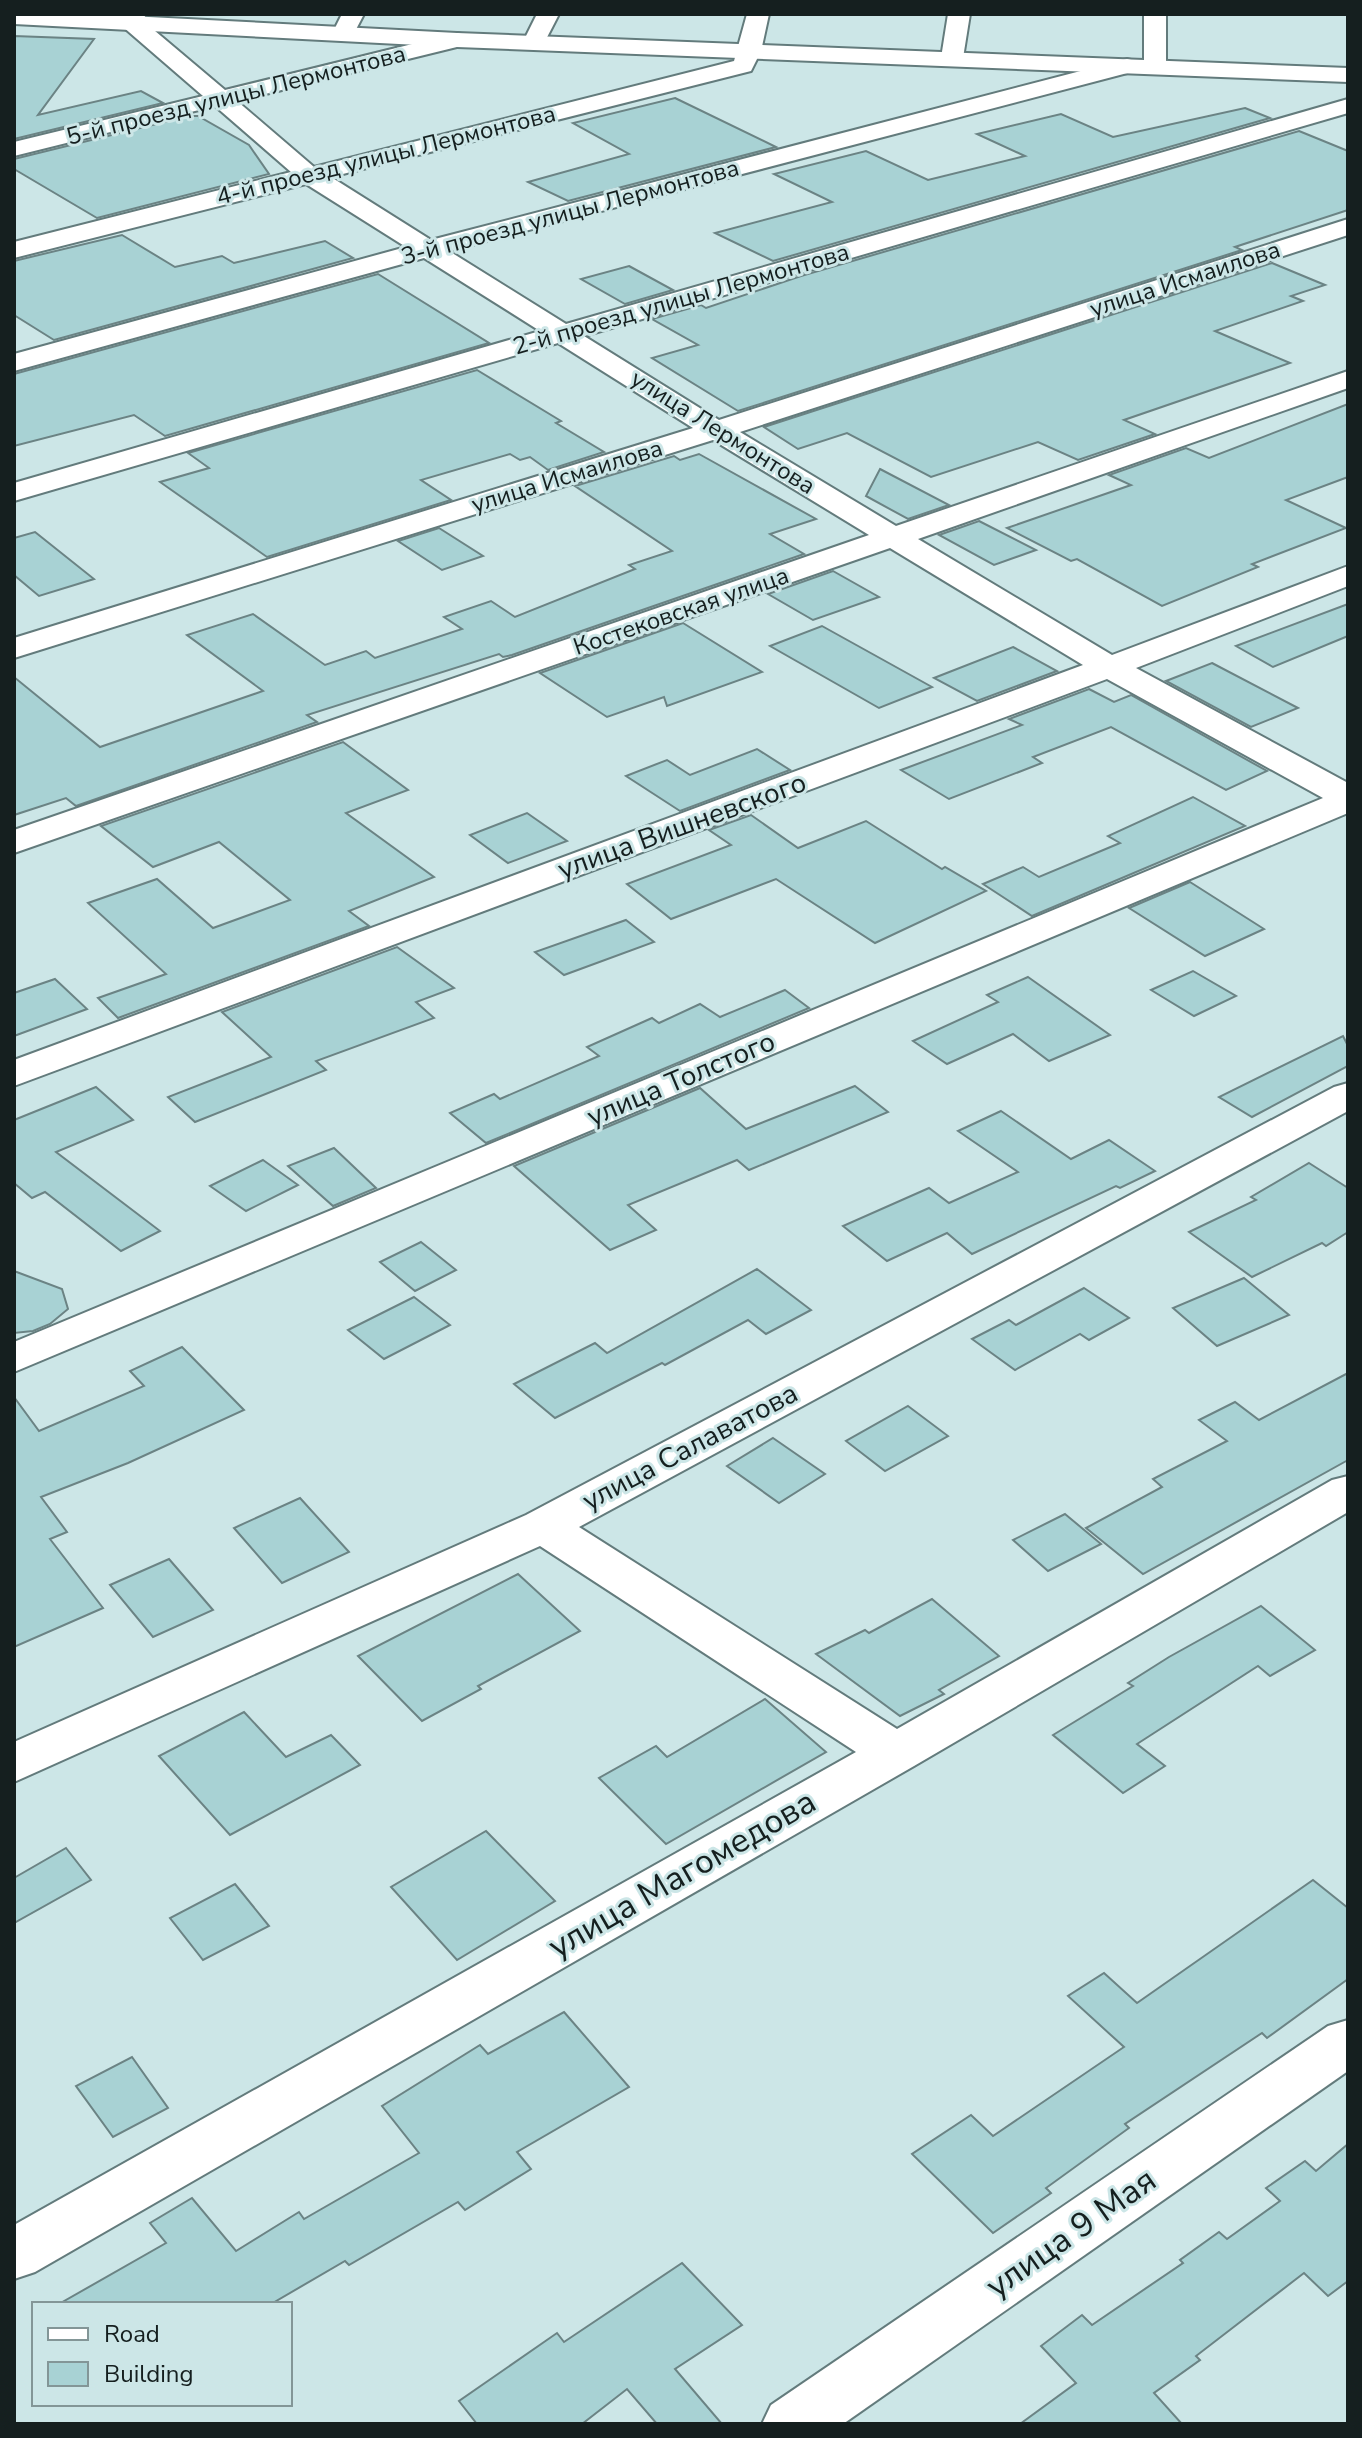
<svg xmlns="http://www.w3.org/2000/svg" width="1362" height="2438" font-family="'Nunito Sans',sans-serif">
<rect width="100%" height="100%" fill="#cce6e7"/>
<g fill="#a8d2d4" stroke="#6b8384" stroke-width="2">
<path d="M14,36L94,39L38,115L141,91L163,103L14,139Z"/>
<path d="M675,98L776,147L568,201L528,182L629,154L573,123Z"/>
<path d="M1245,108L1270,118L773,261L715,233L832,202L774,174L866,151L928,180L1025,156L977,134L1061,114L1113,137Z"/>
<path d="M189,116H198L249,145L269,174L97,218L14,169V159Z"/>
<path d="M1299,131L1348,151V210L1235,247L1242,250L738,411L652,358L698,345L652,319L701,305L706,308L801,276Z"/>
<path d="M122,235L175,267L222,256L234,263L325,241L353,258L54,340L14,315V261Z"/>
<path d="M1272,263L1325,285L1291,296L1303,301L1215,331L1290,363L1124,420L1155,434L1078,460L1038,442L931,477L847,433L798,449L764,427Z"/>
<path d="M629,266L673,290L625,304L581,279Z"/>
<path d="M378,274L489,343L165,436L134,415L14,446V374Z"/>
<path d="M477,370L561,421L556,423L604,452L548,470L530,457L520,460L510,454L421,480L451,500L267,557L160,482L209,468L188,453Z"/>
<path d="M1348,404V477L1286,500L1346,528L1252,564L1258,567L1162,606L1077,559L1071,561L1007,528L1131,485L1109,475L1186,448L1209,458Z"/>
<path d="M699,454L816,519L770,534L804,554L512,655L503,657L499,654L307,715L317,722L76,806L66,798L14,815V677L100,747L263,691L187,635L253,614L325,665L366,651L375,658L462,629L444,617L491,601L515,617L635,569L629,565L672,551L575,486L674,456L680,460Z"/>
<path d="M880,469L949,505L908,519L866,496Z"/>
<path d="M979,521L1036,550L994,565L939,535Z"/>
<path d="M439,528L483,556L442,570L398,541Z"/>
<path d="M35,532L94,579L39,596L14,575V538Z"/>
<path d="M833,571L879,597L813,620L768,594Z"/>
<path d="M1348,604V636L1273,667L1236,646Z"/>
<path d="M683,623L762,672L667,706L664,697L607,717L540,673Z"/>
<path d="M822,626L932,687L879,708L770,646Z"/>
<path d="M1013,647L1057,671L977,701L934,678Z"/>
<path d="M1212,663L1298,708L1251,727L1166,681Z"/>
<path d="M1089,689L1114,702L1131,695L1267,771L1226,790L1111,727L1033,757L1042,763L949,799L901,770L1022,725L1009,719Z"/>
<path d="M343,742L408,790L346,813L434,877L349,911L369,926L118,1018L98,998L166,974L88,903L157,879L213,928L290,900L219,842L153,867L101,826Z"/>
<path d="M757,749L790,770L680,811L626,776L667,760L690,775Z"/>
<path d="M1193,797L1245,826L1032,916L983,884L1023,867L1039,877L1120,843L1108,836Z"/>
<path d="M527,813L567,841L508,863L470,835Z"/>
<path d="M751,815L798,848L866,821L942,869L945,867L986,891L875,943L776,879L671,919L627,884L731,845L709,830Z"/>
<path d="M1190,882L1264,929L1205,956L1129,908Z"/>
<path d="M626,920L654,942L564,975L535,952Z"/>
<path d="M397,947L454,988L416,1002L434,1018L316,1061L326,1070L195,1122L168,1097L271,1057L222,1012Z"/>
<path d="M1193,971L1236,996L1194,1016L1151,990Z"/>
<path d="M1028,977L1110,1035L1049,1061L1013,1034L947,1064L913,1041L998,1002L987,995Z"/>
<path d="M55,979L87,1009L14,1036V993Z"/>
<path d="M785,990L809,1008L486,1143L450,1113L494,1094L500,1099L599,1056L587,1047L652,1018L659,1023L700,1004L720,1017Z"/>
<path d="M1343,1036L1348,1046V1066L1252,1117L1219,1097Z"/>
<path d="M855,1086L888,1112L749,1170L737,1160L628,1205L656,1230L610,1250L514,1166L700,1088L746,1129Z"/>
<path d="M96,1087L133,1120L56,1152L160,1231L121,1251L45,1192L32,1198L14,1183V1120Z"/>
<path d="M1001,1111L1071,1159L1109,1140L1155,1171L1120,1188L1116,1186L972,1254L947,1233L887,1261L843,1226L929,1188L949,1203L1018,1172L958,1131Z"/>
<path d="M334,1148L376,1188L333,1206L288,1166Z"/>
<path d="M263,1160L298,1185L246,1211L210,1186Z"/>
<path d="M1309,1163L1348,1188V1232L1326,1246L1322,1243L1252,1277L1189,1232L1256,1200L1251,1197Z"/>
<path d="M421,1242L456,1270L415,1291L380,1262Z"/>
<path d="M757,1269L811,1310L766,1334L748,1320L665,1365L662,1363L555,1418L514,1384L595,1343L607,1353Z"/>
<path d="M14,1271L62,1289L68,1309L50,1324L33,1331L14,1333Z"/>
<path d="M1244,1278L1289,1315L1217,1346L1173,1308Z"/>
<path d="M1084,1288L1129,1318L1089,1340L1080,1334L1015,1370L972,1339L1009,1320L1016,1325Z"/>
<path d="M414,1297L450,1325L384,1359L348,1330Z"/>
<path d="M182,1347L244,1410L128,1463L41,1497L67,1532L50,1539L103,1608L14,1647V1397L39,1431L144,1386L130,1371Z"/>
<path d="M1348,1373V1460L1143,1574L1086,1528L1162,1487L1153,1479L1227,1441L1199,1420L1235,1402L1259,1420Z"/>
<path d="M908,1406L948,1436L885,1471L846,1441Z"/>
<path d="M773,1438L825,1474L779,1503L727,1466Z"/>
<path d="M300,1498L349,1552L282,1583L234,1528Z"/>
<path d="M1065,1514L1101,1544L1048,1571L1013,1540Z"/>
<path d="M169,1559L213,1610L153,1637L110,1585Z"/>
<path d="M518,1574L580,1631L478,1686L481,1689L422,1721L358,1656Z"/>
<path d="M932,1599L999,1656L939,1690L944,1694L900,1716L816,1654L865,1630L869,1633Z"/>
<path d="M1261,1606L1315,1650L1270,1676L1258,1666L1137,1744L1165,1766L1123,1793L1053,1735L1133,1686L1128,1683L1169,1657Z"/>
<path d="M765,1699L826,1752L666,1844L599,1778L656,1746L667,1757Z"/>
<path d="M244,1712L286,1757L331,1735L360,1765L230,1835L159,1756Z"/>
<path d="M486,1831L555,1901L457,1960L391,1887Z"/>
<path d="M66,1848L91,1880L14,1923V1878Z"/>
<path d="M1313,1880L1348,1908V1979L1267,2038L1262,2033L1125,2124L1129,2128L1046,2188L1051,2193L993,2233L912,2154L971,2115L993,2136L1124,2047L1068,1996L1104,1973L1137,2003Z"/>
<path d="M235,1884L269,1926L203,1960L170,1918Z"/>
<path d="M564,2012L629,2087L517,2152L531,2169L465,2210L458,2202L349,2265L345,2261L271,2304H59L166,2243L150,2223L192,2198L236,2251L299,2212L304,2219L419,2153L382,2106L480,2045L488,2054Z"/>
<path d="M132,2057L168,2108L113,2137L76,2086Z"/>
<path d="M1348,2144V2281L1328,2296L1304,2273L1196,2356L1200,2360L1154,2393L1182,2424H1020L1076,2383L1041,2346L1082,2315L1092,2325L1183,2263L1180,2260L1219,2232L1227,2239L1280,2201L1266,2188L1305,2161L1316,2171Z"/>
<path d="M682,2263L742,2325L675,2369L722,2424H657L627,2389L582,2424H477L459,2401L557,2333L564,2342Z"/>
</g>
<g fill="none" stroke-linecap="round" stroke-linejoin="round">
<defs>
<g id="minor">
<path d="M124,14H147L142,20L225,90L457,33L465,35L468,40L465,45L237,101L314,167L734,61L747,14H769L761,51L751,71L331,177L431,240L1127,59L1135,61L1138,66L1135,71L449,251L566,324L1348,99V113L584,336L719,420L1348,219V235L740,432L896,526L1348,371V388L918,539L1112,655L1348,566V586L1136,668L1348,783V813L14,1372V1342L1323,798L1107,679L14,1086V1060L1083,665L890,548L14,853V830L869,535L713,440L14,658V638L693,428L558,343L14,501V483L540,331L424,258L14,371V354L406,247L306,184L14,258V242L291,172L215,106L14,156V142L203,96L122,26L119,21Z"/>
<path d="M342,14H364L351,39L343,41L332,34Z"/>
<path d="M537,14H559L542,47L534,49L523,42Z"/>
<path d="M948,14H970L963,58L960,63H944L941,58Z"/>
<path d="M1144,14H1166V67L1163,72H1147L1144,67Z"/>
<path d="M1348,1083V1111L579,1527L897,1729L1332,1480L1348,1476V1512L914,1766L35,2272L14,2279V2225L856,1752L540,1546L14,1782V1742L526,1515L1334,1087Z"/>
<path d="M1348,2020V2071L843,2424H762L771,2405L1328,2026Z"/>
</g>
<path id="tertiary" d="M14,14H90L457,33L1348,68V82L457,47L14,24Z"/>
</defs>
<use href="#minor" stroke="#637b7c" stroke-width="4"/>
<use href="#tertiary" stroke="#637b7c" stroke-width="4"/>
<use href="#minor" fill="#fff" fill-rule="evenodd"/>
<use href="#tertiary" fill="#fff" fill-rule="evenodd"/>
</g>
<g text-anchor="middle" dominant-baseline="central" stroke-width="6" stroke-linejoin="round" paint-order="stroke">
<g font-size="24" fill="#151f1f" stroke="#cce6e7">
<text transform="translate(236 95) rotate(-14)">5-й проезд улицы Лермонтова</text>
<text transform="translate(386 155) rotate(-14)">4-й проезд улицы Лермонтова</text>
<text transform="translate(570 212) rotate(-15)">3-й проезд улицы Лермонтова</text>
<text transform="translate(1185 279) rotate(-18)">улица Исмаилова</text>
<text transform="translate(681 299) rotate(-16)">2-й проезд улицы Лермонтова</text>
<text transform="translate(723 432) rotate(32)">улица Лермонтова</text>
<text transform="translate(567 476) rotate(-17)">улица Исмаилова</text>
<text transform="translate(681 611) rotate(-19)">Костековская улица</text>
</g>
<g font-size="28" fill="#151f1f" stroke="#cce6e7">
<text transform="translate(682 826) rotate(-20)">улица Вишневского</text>
<text transform="translate(681 1079) rotate(-23)">улица Толстого</text>
<text transform="translate(690 1447) rotate(-28)">улица Салаватова</text>
</g>
<g font-size="34" fill="#151f1f" stroke="#cce6e7">
<text transform="translate(682 1874) rotate(-30)">улица Магомедова</text>
<text transform="translate(1071 2233) rotate(-35)">улица 9 Мая</text>
</g>
</g>
<rect width="1362" height="2438" fill="none" stroke="#151f1f" stroke-width="32"/>
<rect x="32" y="2302" width="260" height="104" fill="#cce6e7" stroke="#839697" stroke-width="2"/>
<rect x="48" y="2328" width="40" height="12" fill="#ffffff" stroke="#839697" stroke-width="2"/>
<text x="104" y="2342" font-size="24" fill="#151f1f">Road</text>
<rect x="48" y="2362" width="40" height="24" fill="#a8d2d4" stroke="#839697" stroke-width="2"/>
<text x="104" y="2382" font-size="24" fill="#151f1f">Building</text>
</svg>
